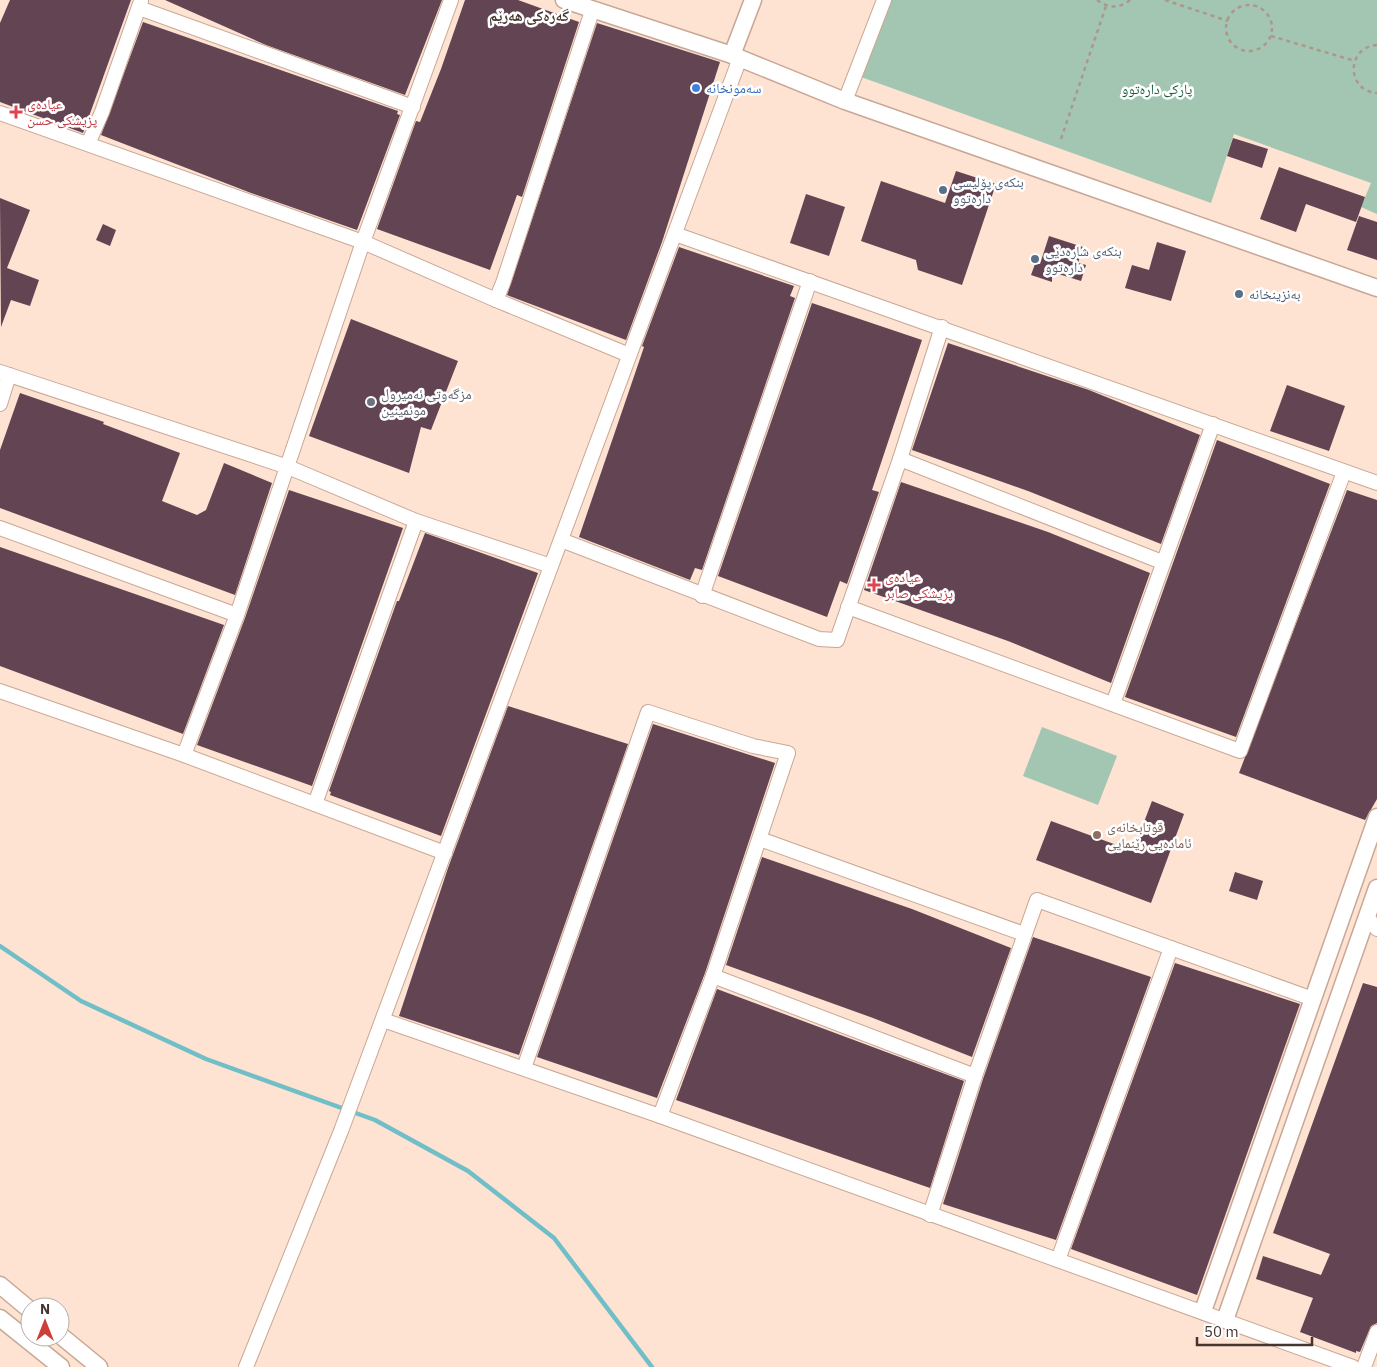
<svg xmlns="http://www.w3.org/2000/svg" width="1377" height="1367" font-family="'IBM Plex Sans','Noto Naskh Arabic',sans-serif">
<rect width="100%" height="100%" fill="#fee2d2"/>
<g fill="#a3c6b2">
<path d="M892,0H1377V214L1361,207L1371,183L1234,134L1211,203L861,77Z"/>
<path d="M1042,727L1117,756L1098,805L1023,776Z"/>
</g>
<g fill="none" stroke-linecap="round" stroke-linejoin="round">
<path stroke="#70bfc8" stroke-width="4.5" d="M0,946L81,1001L206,1059L375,1120L468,1171L554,1238L652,1367"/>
</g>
<g fill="#634452">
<path d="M10,0H131L83,133L0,102V23Z"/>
<path d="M165,0H442L405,95L266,45Z"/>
<path d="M465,0H518L579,22L522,197L517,195L490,270L377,229L416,121L420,122L441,69Z"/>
<path d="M143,22L398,111L397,114L400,115L357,230L251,193L101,135Z"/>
<path d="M597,23L720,62L662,242L626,340L507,295Z"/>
<path d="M1233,138L1268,149L1262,168L1227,156Z"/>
<path d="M1279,167L1365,197L1356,222L1306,204L1296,232L1260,219Z"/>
<path d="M956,171L996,184L962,285L918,270L916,260L861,241L881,181L945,203Z"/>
<path d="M806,194L845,207L829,256L790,243Z"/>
<path d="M0,198L30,210L7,268L39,280L30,306L11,300L1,327Z"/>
<path d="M1359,216L1377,222V260L1347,250Z"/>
<path d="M103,224L116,230L110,246L96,240Z"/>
<path d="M1049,236L1083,247L1078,263L1086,265L1081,281L1052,272V282L1031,275L1035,264H1040Z"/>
<path d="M1157,242L1186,251L1171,301L1125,288L1132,265L1149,270Z"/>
<path d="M679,247L794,286L790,296L795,298L702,570L695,568L690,580L579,537L629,391L644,347L642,346Z"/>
<path d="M812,303L922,340L872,490L879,492L847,584L840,581L827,617L718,576Z"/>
<path d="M351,319L458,361L431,430L421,427L409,473L309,436Z"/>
<path d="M948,343L1089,390L1200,435L1161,544L1028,491L912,450Z"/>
<path d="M1287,385L1345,406L1329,451L1270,431Z"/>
<path d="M20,393L104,422L103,424L180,453L162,501L197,515L206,510L224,463L272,483L235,595L0,508V450Z"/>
<path d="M1217,440L1330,484L1236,737L1125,697Z"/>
<path d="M901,482L1048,532L1150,573L1111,683L1008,641L864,590Z"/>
<path d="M289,490L403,528L312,786L197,745L245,618Z"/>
<path d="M1347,490L1377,500V799L1365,820L1239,773Z"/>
<path d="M425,533L538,573L441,836L330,795L331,792L329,791L397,601H399Z"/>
<path d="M0,547L224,625L183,734L0,666Z"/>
<path d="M508,706L628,744L519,1055L399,1016L448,868Z"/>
<path d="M653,724L775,763L705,973L657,1098L537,1057Z"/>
<path d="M1152,801L1184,814L1151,903L1036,860L1051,821L1133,851Z"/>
<path d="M762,857L912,909L1011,948L972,1057L873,1018L726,965Z"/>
<path d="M1235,872L1263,881L1257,900L1229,891Z"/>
<path d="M1033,937L1151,977L1056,1240L943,1204L983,1079Z"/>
<path d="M1175,963L1300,1004L1197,1295L1071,1249Z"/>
<path d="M1363,983L1377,987V1323L1371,1326L1360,1352L1356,1351V1353L1300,1332L1313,1298L1256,1279L1263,1256L1321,1275L1330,1254L1273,1233Z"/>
<path d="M717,989L964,1081L930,1188L676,1100Z"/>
</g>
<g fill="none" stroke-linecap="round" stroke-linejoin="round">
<defs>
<g id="minor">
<path d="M139,8L413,107"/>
<path d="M845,101L884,0"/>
<path d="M0,113L363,242L496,300L629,355"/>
<path d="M88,144L102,112L141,1"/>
<path d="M675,234L1377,483"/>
<path d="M496,300L503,283L592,11"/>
<path d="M0,372L288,467L416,521L551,566"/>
<path d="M0,404L9,375"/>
<path d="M900,459L1162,562"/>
<path d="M0,528L237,615"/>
<path d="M561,540L819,639L837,640L900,459L942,327"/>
<path d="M702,596L810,281"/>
<path d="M848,607L1240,751L1344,472"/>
<path d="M0,691L184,755L445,853"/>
<path d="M1113,704L1213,424"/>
<path d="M184,755L237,615L363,242L451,0"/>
<path d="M315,804L416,521"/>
<path d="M760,839L1024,934"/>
<path d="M1367,917L1377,929"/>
<path d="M713,976L975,1076"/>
<path d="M383,1020L660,1116L1353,1367"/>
<path d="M524,1068L648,712L753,746L788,753L713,976L660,1116"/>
<path d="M930,1215L975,1076L1037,900L1313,999"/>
<path d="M1058,1260L1171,948"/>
<path d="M246,1367L341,1131L740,58"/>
<path d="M1364,1367L1377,1332"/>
</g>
<g id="tertiary">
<path d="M564,0L732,55L845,101L1377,288"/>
<path d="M732,55L753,0"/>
<path d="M0,1285L30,1310"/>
<path d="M1203,1311L1377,817"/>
<path d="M0,1318L61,1367"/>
<path d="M1225,1320L1377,888"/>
<path d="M60,1335L99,1367"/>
</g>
</defs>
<use href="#minor" stroke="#c9a795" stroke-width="16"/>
<use href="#tertiary" stroke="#c9a795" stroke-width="19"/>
<g stroke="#ad978b" stroke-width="2.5" stroke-dasharray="4 4" stroke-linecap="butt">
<path d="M1097,0C1108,8 1119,9 1130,0"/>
<path d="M1165,0L1228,21"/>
<circle cx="1249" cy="28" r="23"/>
<path d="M1271,36L1355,61"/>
<path d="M1377,45C1346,47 1346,91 1377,93"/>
<path d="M1061,139L1106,6"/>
</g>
<use href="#minor" stroke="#fff" stroke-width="14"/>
<use href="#tertiary" stroke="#fff" stroke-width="16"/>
</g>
<circle fill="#3f7fe0" stroke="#fff" stroke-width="2" cx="696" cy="88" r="5"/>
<g fill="#e0444e" stroke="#fff" stroke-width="2">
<path d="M13.5 104.5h5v5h5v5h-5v5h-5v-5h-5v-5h5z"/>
<path d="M871.5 577.5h5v5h5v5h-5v5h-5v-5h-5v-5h5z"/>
</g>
<g fill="#5c6f8a" stroke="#fff" stroke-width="2">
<circle cx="943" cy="190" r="5"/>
<circle cx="1035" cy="259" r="5"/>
<circle cx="1239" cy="294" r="5"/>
</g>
<circle fill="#6b7280" stroke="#fff" stroke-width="2" cx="371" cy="402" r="5"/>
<circle fill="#8d6e63" stroke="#fff" stroke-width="2" cx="1097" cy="835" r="5"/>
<g text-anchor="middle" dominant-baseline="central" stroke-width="5" stroke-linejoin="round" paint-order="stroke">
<g font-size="14" fill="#366cbe" stroke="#fff" text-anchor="start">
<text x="706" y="88">سەمونخانە</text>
</g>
<g font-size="14" fill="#155d3e" stroke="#fff">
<text x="1157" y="89">پارکی دارەتوو</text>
</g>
<g font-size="14" fill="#be3a42" stroke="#fff" text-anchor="start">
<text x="27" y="104">عیادەی<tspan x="27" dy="16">پزیشکی حسن</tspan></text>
<text x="885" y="577">عیادەی<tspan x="885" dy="16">پزیشکی صابر</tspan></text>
</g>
<g font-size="14" fill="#4e5e75" stroke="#fff" text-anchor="start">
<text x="953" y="182">بنکەی پۆلیسی<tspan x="953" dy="16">دارەتوو</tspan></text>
<text x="1045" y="251">بنکەی شارەدێی<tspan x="1045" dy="16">دارەتوو</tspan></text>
<text x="1249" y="294">بەنزینخانە</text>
</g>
<g font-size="14" fill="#5b616d" stroke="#fff" text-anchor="start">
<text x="381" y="394">مزگەوتی ئەمیرول<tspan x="381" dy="16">موئمینین</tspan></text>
</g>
<g font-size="14" fill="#785e54" stroke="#fff" text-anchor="start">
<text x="1107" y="827">قوتابخانەی<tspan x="1107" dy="16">ئامادەیی رێنمایی</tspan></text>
</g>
<g font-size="15" font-weight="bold" fill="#44362f" stroke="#fff">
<text x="529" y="15">گەرەکی هەرێم</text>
</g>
</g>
<g transform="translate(45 1322)"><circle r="24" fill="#ffffff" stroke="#b4afac"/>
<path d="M0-4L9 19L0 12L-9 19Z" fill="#cd3e38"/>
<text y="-8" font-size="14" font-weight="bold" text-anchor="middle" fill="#44362f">N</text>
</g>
<path d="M1197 1337v8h115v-8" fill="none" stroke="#44362f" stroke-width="2.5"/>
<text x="1204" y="1337" font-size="15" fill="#44362f" stroke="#ffffff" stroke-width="4" paint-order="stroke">50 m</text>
</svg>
